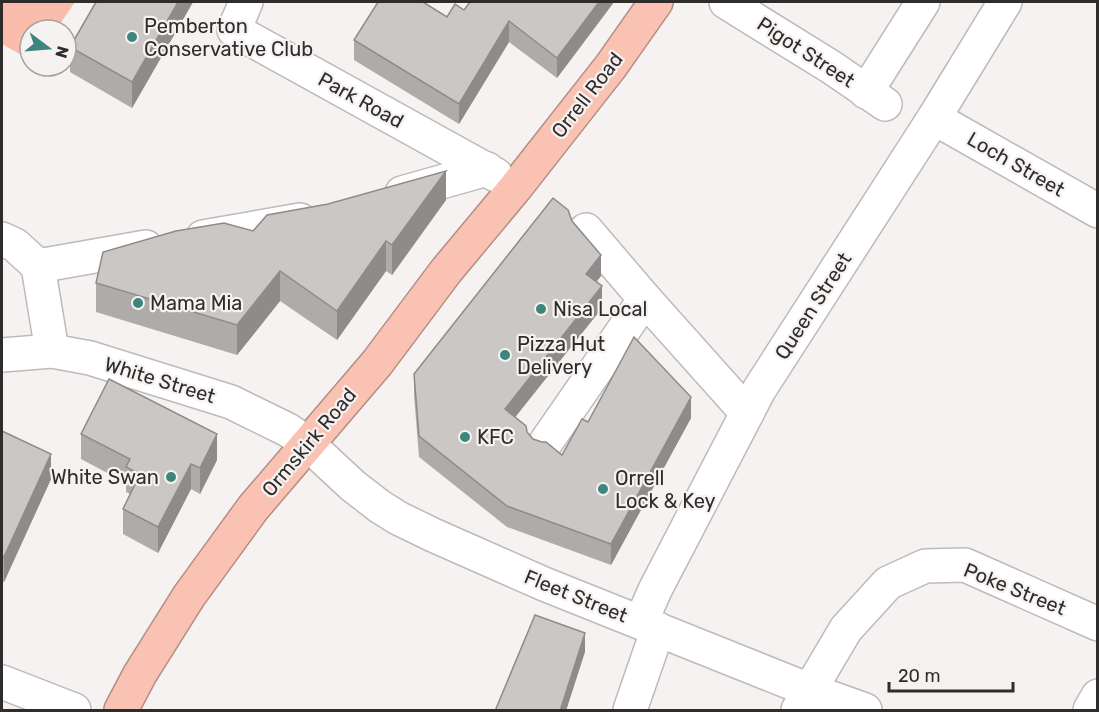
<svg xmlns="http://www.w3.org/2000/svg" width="1099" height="712" font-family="Rubik,sans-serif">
<rect width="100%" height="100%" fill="#f6f2f1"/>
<path fill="#fbbdab" d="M2,2H75L56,30H30V60L2,44Z"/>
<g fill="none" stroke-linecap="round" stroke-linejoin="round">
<defs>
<g id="minor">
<path d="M246,2L234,30L496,175"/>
<path d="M726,2L831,67L885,104"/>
<path d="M866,92L923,2"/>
<path d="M934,118L1098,211"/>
<path d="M402,193L487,169"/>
<path d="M586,230L645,299L747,413"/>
<path d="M203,237L300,220"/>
<path d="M2,239L15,245L38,266L52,351"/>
<path d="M38,266L146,247"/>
<path d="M2,355L52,351L90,358L231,402L288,430L308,444L352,485L379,506L398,518L433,535L544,584L809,690L865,710"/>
<path d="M544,445L645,299"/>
<path d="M641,622L655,590L759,390L934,118L1005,2"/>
<path d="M2,682L74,710"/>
<path d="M630,710L658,629"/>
<path d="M798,710L846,629L888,583L925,566L965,565L1098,624"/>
<path d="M1090,710L1098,696"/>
</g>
<path id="highway" d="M121,710L140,674L189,596L253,508L377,363L446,271L516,187L611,66L656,2"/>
</defs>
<use href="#minor" stroke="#bebab9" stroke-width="36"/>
<use href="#highway" stroke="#b28e83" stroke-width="36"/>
<use href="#minor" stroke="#fff" stroke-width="33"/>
<use href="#highway" stroke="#f9c2b2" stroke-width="33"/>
</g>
<g fill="#afaba9">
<path d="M193,2L132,108L70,72V47Z"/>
<path d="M470,2H614L557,78L509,42L459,124L354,60V40L447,17L464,10Z"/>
<path d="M446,200L392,275L386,271L337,340L280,301L237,355L96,312V283L253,231Z"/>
<path d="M572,221L601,276L596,282L602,308L515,417L533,439L562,455L588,422L691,418L611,565L507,527L419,457L414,395V374Z"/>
<path d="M2,431L51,479L4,582L2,581Z"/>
<path d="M81,434L217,460L200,494L191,489L158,553L123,534V509L130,494L126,492V483L81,459Z"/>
</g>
<g fill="#8e8b8a">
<path d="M178,2H193L132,108V82Z"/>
<path d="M599,2H614L557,78V58Z"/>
<path d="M509,21V42L459,124V104Z"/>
<path d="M446,171V200L392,275V245Z"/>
<path d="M386,241V271L337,340V311Z"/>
<path d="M601,255V276L586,295V274Z"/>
<path d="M280,271V301L237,355V325Z"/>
<path d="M602,286V308L505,430V409Z"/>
<path d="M691,397V418L611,565V544Z"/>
<path d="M217,434V460L200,494V468Z"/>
<path d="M51,454V479L4,582V557Z"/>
<path d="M191,464V489L158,553V527Z"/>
<path d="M585,633V652L566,711H560Z"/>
</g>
<g fill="#cbc7c5" stroke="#8e8b8a" stroke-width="1.5">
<path d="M96,2H178L132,82L70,47Z"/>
<path d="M378,2H423L447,17L455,4L464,10L470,2H599L557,58L509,21L459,104L354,40Z"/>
<path d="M446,171L392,245L386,241L337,311L280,271L237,325L96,283L103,252L176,231L224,223L253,231L267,215L328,204Z"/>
<path d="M553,198L568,210L572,221L601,255L586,274L602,286L505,409L526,426L527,432L533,439L542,442H546L562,455L582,419L588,422L634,337L691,397L611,544L507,506L419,436L414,374Z"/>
<path d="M109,379L217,434L200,468L191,464L158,527L123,509L140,474L126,467L130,459L81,434Z"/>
<path d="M2,431L51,454L4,557L2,556Z"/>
<path d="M535,615L585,633L560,711H495Z"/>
</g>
<g fill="#3e857e" stroke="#f6f2f1" stroke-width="2">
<circle cx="132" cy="37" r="6"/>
<circle cx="138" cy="303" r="6"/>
<circle cx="541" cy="309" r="6"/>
<circle cx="505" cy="355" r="6"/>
<circle cx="465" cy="437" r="6"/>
<circle cx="171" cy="477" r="6"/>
<circle cx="603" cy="489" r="6"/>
</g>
<g text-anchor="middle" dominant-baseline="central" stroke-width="4.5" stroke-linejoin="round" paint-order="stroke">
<g font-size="20" fill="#2e2d2c" stroke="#f6f2f1" text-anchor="start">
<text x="144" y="26">Pemberton<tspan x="144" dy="23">Conservative Club</tspan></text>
<text x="150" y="303">Mama Mia</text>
<text x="553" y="309">Nisa Local</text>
<text x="517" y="344">Pizza Hut<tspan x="517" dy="23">Delivery</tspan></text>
<text x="477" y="437">KFC</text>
<text x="159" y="477" text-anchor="end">White Swan</text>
<text x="615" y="478">Orrell<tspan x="615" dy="23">Lock &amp; Key</tspan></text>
</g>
<g font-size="20" fill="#2e2d2c" stroke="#f6f2f1">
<text transform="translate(806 52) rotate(33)">Pigot Street</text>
<text transform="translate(587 95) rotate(-52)">Orrell Road</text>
<text transform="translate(361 100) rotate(29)">Park Road</text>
<text transform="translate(1016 164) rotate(30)">Loch Street</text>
<text transform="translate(813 306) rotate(-57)">Queen Street</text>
<text transform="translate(160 380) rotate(17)">White Street</text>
<text transform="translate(309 442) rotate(-50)">Ormskirk Road</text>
<text transform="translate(1015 589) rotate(22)">Poke Street</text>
<text transform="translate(576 596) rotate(22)">Fleet Street</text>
</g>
</g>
<rect width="1099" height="712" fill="none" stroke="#2e2d2c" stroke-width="6"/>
<g transform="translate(48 48) rotate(106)"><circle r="28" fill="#f6f2f1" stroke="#a6a3a2" stroke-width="1.5"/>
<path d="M0-4.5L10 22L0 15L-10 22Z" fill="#3e857e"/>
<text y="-9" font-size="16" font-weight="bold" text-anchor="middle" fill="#2e2d2c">N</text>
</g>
<path d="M889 682v9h124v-9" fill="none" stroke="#2e2d2c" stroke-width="3"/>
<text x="898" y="682" font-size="18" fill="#2e2d2c" stroke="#f6f2f1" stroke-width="4.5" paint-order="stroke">20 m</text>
</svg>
